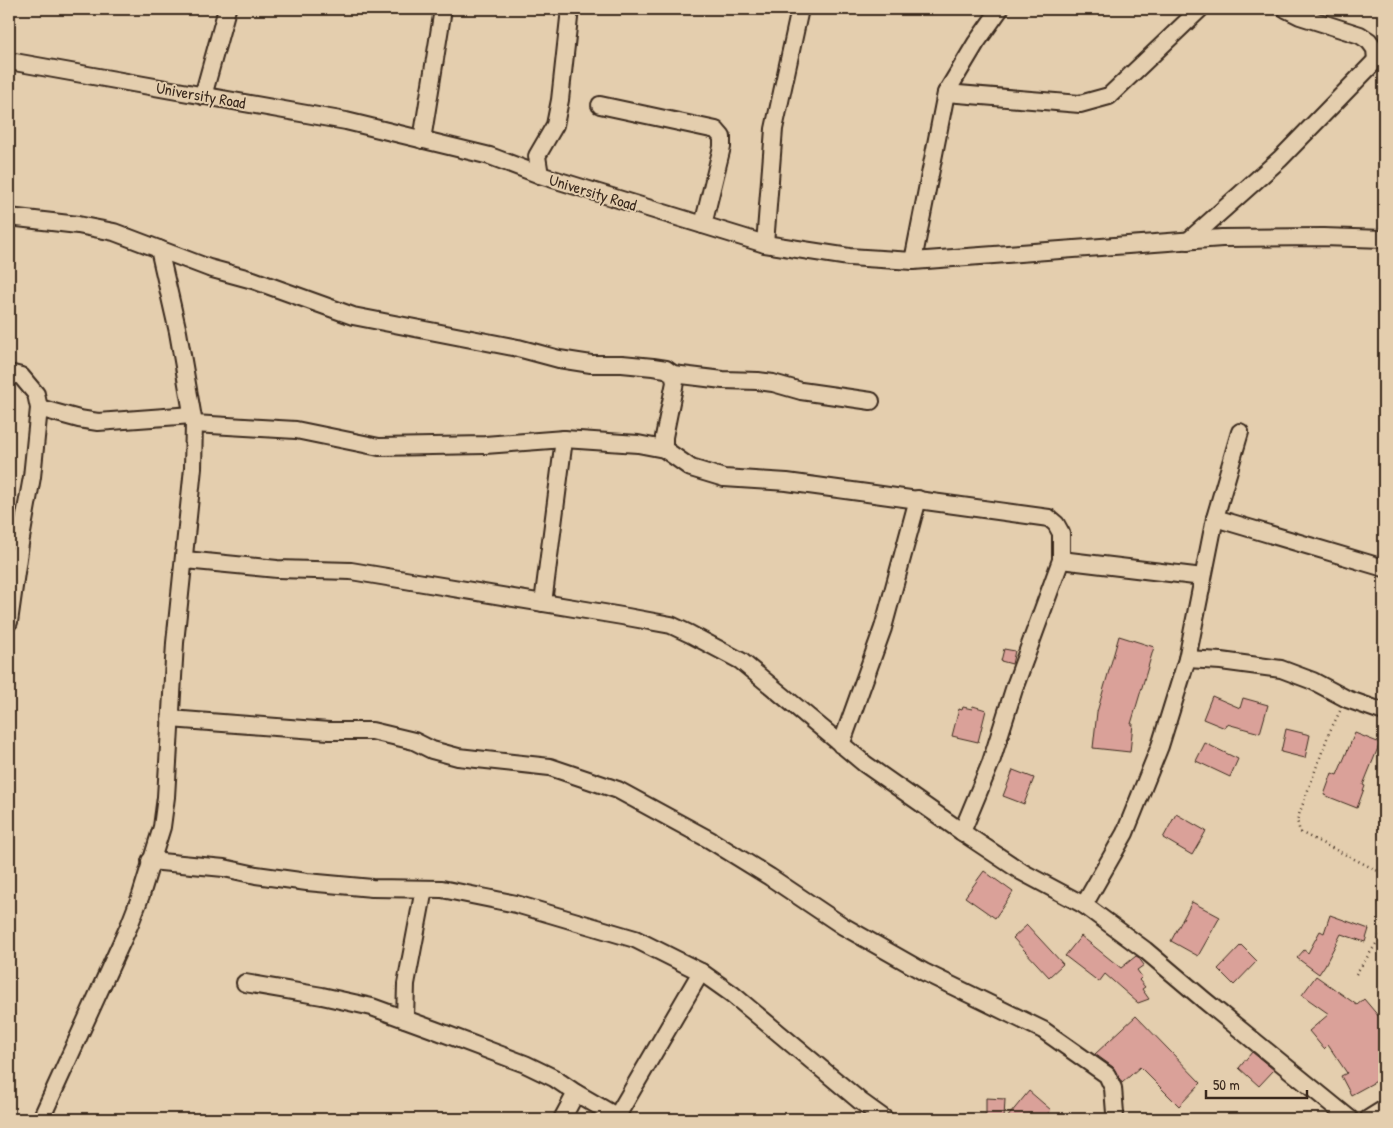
<svg xmlns="http://www.w3.org/2000/svg" width="1393" height="1128" font-family="'Patrick Hand',sans-serif">
<rect width="100%" height="100%" fill="#e4ceae"/>
<filter id="ink" filterUnits="userSpaceOnUse"><feTurbulence type="fractalNoise" baseFrequency=".02" numOctaves="2"/><feDisplacementMap in="SourceGraphic" scale="10" xChannelSelector="R" yChannelSelector="G"/><feConvolveMatrix kernelMatrix="1 2 1 2 8 2 1 2 1" color-interpolation-filters="sRGB"/></filter>
<g filter="url(#ink)">
<g fill="#daa199" stroke="#3b2a1e">
<path d="M1119,636L1154,647L1131,724H1133L1130,752L1093,748L1097,712Z"/>
<path d="M1004,649L1015,651L1012,664L1001,661Z"/>
<path d="M1212,696L1240,708L1243,698L1268,705L1260,733L1227,724L1225,728L1203,719Z"/>
<path d="M973,706L986,710L978,742L952,736L959,709L962,710L963,707L972,709Z"/>
<path d="M1286,729L1310,735L1305,758L1281,752Z"/>
<path d="M1355,733L1380,743L1363,785L1365,786L1357,808L1324,795L1332,773L1337,775Z"/>
<path d="M1205,743L1238,759L1230,777L1196,761Z"/>
<path d="M1013,770L1034,778L1024,804L1003,796Z"/>
<path d="M1176,814L1206,831L1192,855L1163,838Z"/>
<path d="M984,871L1013,892L995,918L965,897Z"/>
<path d="M1192,902L1220,917L1198,956L1171,941Z"/>
<path d="M1330,915L1369,929L1365,942L1341,934L1325,965L1319,974L1297,958L1304,950L1308,953L1320,931L1324,933Z"/>
<path d="M1027,925L1063,964L1049,977L1013,938Z"/>
<path d="M1081,936L1121,968L1136,956L1138,957L1144,965L1137,970L1142,977L1139,980L1145,987L1142,989L1149,999L1138,1003L1105,974L1099,982L1065,956Z"/>
<path d="M1241,945L1257,961L1234,985L1218,969Z"/>
<path d="M1316,976L1357,1005L1364,999L1380,1018L1384,1015V1077L1351,1095L1341,1076L1347,1073L1328,1045L1324,1049L1309,1031L1329,1014L1302,995Z"/>
<path d="M1136,1016L1201,1083L1179,1106L1140,1067L1122,1083L1113,1067L1095,1054Z"/>
<path d="M1252,1052L1274,1070L1259,1086L1239,1068Z"/>
<path d="M1029,1091L1051,1110L1043,1119H1006Z"/>
<path d="M986,1098L1005,1099L1004,1119H986Z"/>
</g>
<g fill="none" stroke-linecap="round" stroke-linejoin="round">
<defs>
<g id="minor">
<path d="M1286,9L1300,16L1360,35L1369,41L1375,49L1376,60"/>
<path d="M9,61L346,121L490,156L540,175L765,244L849,257L913,261L946,93L976,43L1000,9"/>
<path d="M946,93L1080,104L1109,96L1200,9"/>
<path d="M203,96L227,9"/>
<path d="M600,105L716,130L722,137V147L703,225"/>
<path d="M422,140L443,9"/>
<path d="M540,175L537,156L555,125L560,100L570,9"/>
<path d="M9,217L78,225L114,232L209,268L253,280L353,316L518,348L559,359L591,364H622L653,367L666,369L673,374L723,380L758,381L773,383L801,391L871,401"/>
<path d="M1188,241L1280,159L1384,52"/>
<path d="M765,244L774,129L800,9"/>
<path d="M159,249L178,332L194,424"/>
<path d="M913,261L1222,238L1323,237L1384,239"/>
<path d="M9,373L21,376L36,394L39,408L32,477L20,544L9,622"/>
<path d="M39,408L79,419L98,422L192,415"/>
<path d="M664,449V437L675,382L673,374"/>
<path d="M1215,518L1384,568"/>
<path d="M185,560L277,569L351,571L622,616L671,625L690,634L741,661L865,764L962,832L1022,872L1084,905L1145,950L1204,1000L1350,1119"/>
<path d="M1061,560L1203,577"/>
<path d="M543,603L564,439"/>
<path d="M1187,659L1221,661L1281,669L1313,681L1347,699L1384,712"/>
<path d="M170,719L329,731H372L414,741L432,750L458,757L550,767L618,790L710,840L770,877L843,926L924,972L1043,1030L1107,1075L1113,1088L1115,1113"/>
<path d="M841,745L883,628L918,499"/>
<path d="M150,861L224,868L256,875L307,882L372,888L442,889L516,904L635,939L701,972L732,994L860,1101L885,1119"/>
<path d="M1084,905L1125,833L1160,746L1187,659L1215,518L1240,432"/>
<path d="M245,983L322,996L372,1007L435,1030L525,1064L554,1078L576,1093L621,1119"/>
<path d="M405,1019L406,984L424,889"/>
<path d="M617,1116L701,972"/>
<path d="M41,1119L129,926L141,895L162,827L166,797L175,643L193,468L194,424L296,430L379,447L485,445L564,439L638,444L664,449L691,468L724,478L787,482L1049,518L1056,524L1061,533V560L1015,686L991,762L962,832"/>
<path d="M562,1119L576,1093"/>
<path d="M1368,1119L1384,1109"/>
</g>
</defs>
<use href="#minor" stroke="#3b2a1e" stroke-width="20"/>
<g stroke="#3b2a1e" stroke-width="2.5" stroke-dasharray="1 4" stroke-linecap="butt">
<path d="M1340,711L1329,733L1297,820L1300,832L1384,874"/>
<path d="M1356,974L1384,932"/>
</g>
<use href="#minor" stroke="#e4ceae" stroke-width="16"/>
</g>
</g>
<g text-anchor="middle" dominant-baseline="central" stroke-width="4" stroke-linejoin="round" paint-order="stroke">
<g font-size="16" fill="#3b2a1e" stroke="#e4ceae">
<text transform="translate(201 95) rotate(10)">University Road</text>
<text transform="translate(593 192) rotate(17)">University Road</text>
</g>
</g>
<rect width="1393" height="1128" fill="none" stroke="#e4ceae" stroke-width="30"/>
<rect x="15" y="15" width="1363" height="1098" fill="none" stroke="#3b2a1e" stroke-width="2" filter="url(#ink)"/>
<path d="M1206 1090v8h101v-8" fill="none" stroke="#3b2a1e" stroke-width="2.5"/>
<text x="1213" y="1090" font-size="15" fill="#3b2a1e" stroke="#e4ceae" stroke-width="4" paint-order="stroke">50 m</text>
</svg>
